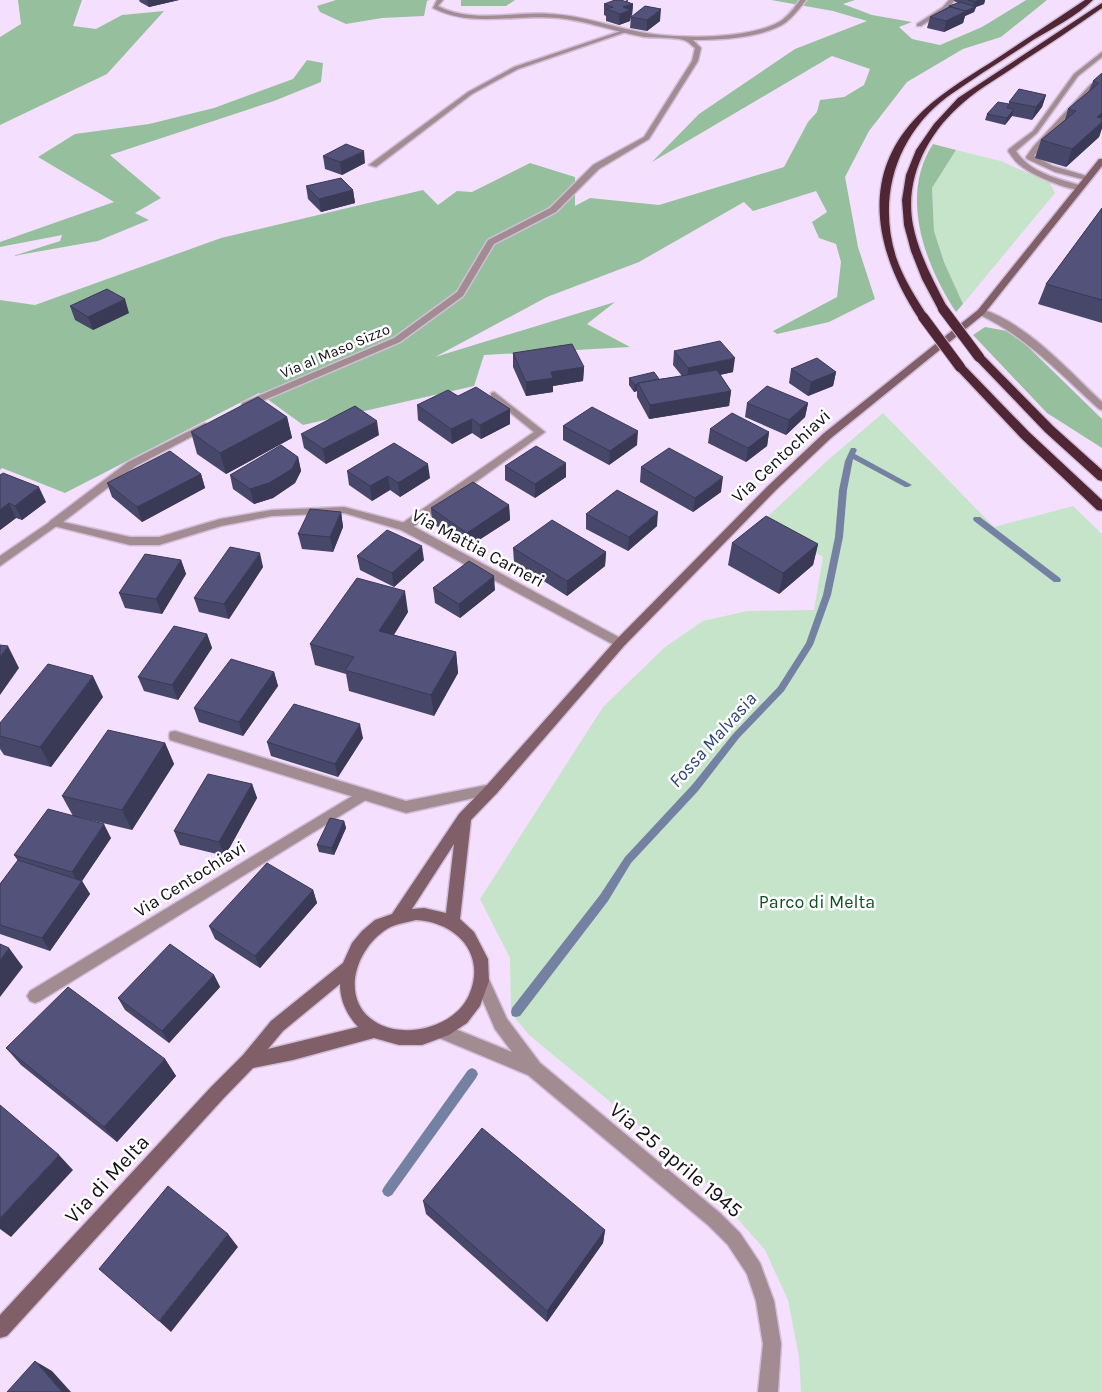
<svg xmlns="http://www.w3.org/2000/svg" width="1102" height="1392" font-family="Karla,sans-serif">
<rect width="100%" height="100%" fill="#f5dffe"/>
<g fill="#c5e4c9">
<path d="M956,150L1001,161L1050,183L1055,193L963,304L944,262L934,231L932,188Z"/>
<path d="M883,413L994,527L1073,506L1102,534V1392H801L799,1357L788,1300L765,1250L697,1173L529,1035L511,1013L510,958L480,899L603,707L665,647L703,621L747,611L814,610L823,557L761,523L828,460Z"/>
</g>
<g fill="#96c09d">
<path d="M18,0H82L73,26L96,29L122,15L164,11L107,74L0,125V37L21,24Z"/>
<path d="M336,0H429L427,1L424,16L382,18L346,24L320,12L317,6Z"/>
<path d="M461,0H515L506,6H461Z"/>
<path d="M771,0H855L843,4L872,15L912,22L899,27L912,39L940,45L982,27L1026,0H1047L1001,37L963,49L907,82L869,131L845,177L858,247L875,299L829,322L777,334L773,331L837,297L841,262L836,244L819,238L812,222L827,212L816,191L753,211L744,202L639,262L547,297L435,357L615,302L587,324L630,347L484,355L474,386L303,425L259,393L65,493L2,468L0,470V300L35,305L221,238L423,190L438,205L457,191L472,192L530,163L575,177V206L590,198L659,205L784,167L808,122L817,112L820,100L844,97L864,85L870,69L832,56L652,162L699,114L795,49L867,21L833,11Z"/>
<path d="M307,60L323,63L321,82L274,101L110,155L161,198L135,213L149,220L98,241L13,256L60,241L62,235L0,247V242L114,202L38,157L75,134L149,124L214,108L293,79Z"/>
<path d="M933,144L956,150L932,188L934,231L944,262L963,304L956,312C925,265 899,196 933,144Z"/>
<path d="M985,327L1007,331L1017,336L1102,419V448L1047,413L973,335Z"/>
</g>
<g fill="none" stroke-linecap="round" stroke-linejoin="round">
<g fill="#7581a3" fill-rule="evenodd">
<path d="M851,448H855L857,450L855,454L912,485L908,487H905L853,459L847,490L843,537L831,595L813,645L784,691L739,738L698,791L631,863L608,901L520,1016L516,1017L512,1016L511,1012L512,1008L600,895L625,857L692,785L733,734L778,687L806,643L823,595L835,537L839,490L845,461Z"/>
<path d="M974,517H980L1060,578L1061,580L1060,582H1054L974,521L973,519Z"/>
<path d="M472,1068L476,1070L478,1074L476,1078L392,1195L388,1197L384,1195L382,1191L384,1187L468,1070Z"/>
</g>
<defs>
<g id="lane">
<path d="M949,0H955L947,9L921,26H917V24L943,7Z"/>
<path d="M624,30L629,31L518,69L472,94L376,167L369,165L468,92L514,67Z"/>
<path d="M1091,84L1096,85L1034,156L1053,166L1090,177V181L1055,172L1027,159L1026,157L1033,147Z"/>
<path d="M494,392L545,432L409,530H401L400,527L401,524L534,432L491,397V393Z"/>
<path d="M54,519L59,523L58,525L0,566V556Z"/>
<path d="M364,789L369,790L371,794L369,798L40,1001L35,1003L30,1001L27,996L30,991Z"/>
</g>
<g id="street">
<path d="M437,0H443L438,6C472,24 514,11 551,14C584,16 609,26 640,32C676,39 747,40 779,22C788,17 794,8 800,0H806C800,8 793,17 785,23C762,38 720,40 693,40L701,48L698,61L649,139L599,169L556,212L494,244L463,296L400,342L248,407H242V403L394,338L457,292L488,240L550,208L593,165L644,137L692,61L695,48C692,46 689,42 686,41C679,37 654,38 644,37C615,32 588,21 558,18C517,14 471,28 433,8Z"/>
<path d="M1102,52V57L1078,76L1037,133L1016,151C1030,173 1059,179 1083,186V190C1069,191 1032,175 1021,166C1015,162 1012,157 1008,151L1009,149L1033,131L1074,74Z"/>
<path d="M981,309C1027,323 1068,370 1102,402V410L1099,409C1060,374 1026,336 978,314V310Z"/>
<path d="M205,423L210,426L208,428L136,466L63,522L130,537H159L220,519L272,510L344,507L409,524L624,640L626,643L620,647L616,646L401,530L344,513L272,516L221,526L159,545H130L50,525L49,523L50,521L128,462Z"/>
<path d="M175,731L406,801L492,784L497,785L499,789L497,793L492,794L406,813L170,740L169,736L170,732Z"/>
<path d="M482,973L487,975L507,1019L540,1063L720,1213L740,1233L760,1263L774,1301L781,1344L778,1392H758L763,1344L756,1301L747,1274L728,1245L708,1225L528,1075L437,1037L435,1032L437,1027L443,1024L512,1052L495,1029L474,980L477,975Z"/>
</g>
<path id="secondary" d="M1099,159H1102V166L984,314L831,438L776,490L624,646L497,793L471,820L460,919L474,932L488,959L489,981L480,1006L467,1023L449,1035L422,1045H399L374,1038L293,1060L253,1068L223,1099L7,1336L0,1338V1315L211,1087L243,1055L271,1021L343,963L352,943L362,931L375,920L392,914L459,814L487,785L616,640L768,486L823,434L978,310ZM454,844L446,913L424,908L412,909ZM416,920C456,922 487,954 469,995C455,1026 410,1038 381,1025C339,1005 353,953 384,931C393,924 405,923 416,920ZM340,984C340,1001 347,1015 358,1027L268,1049L283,1031Z"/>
<g id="highway">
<path d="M1085,0H1093C1077,16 1053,28 1033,40C1005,59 975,77 947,97C897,135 877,196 896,257C903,278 916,298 928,317L923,320L919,319C878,257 858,181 914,120C936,96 963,80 990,63C1022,42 1053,21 1085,0Z"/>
<path d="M1102,3V8C1075,27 1048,45 1020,63C1002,76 981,87 964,102C928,132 904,178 913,225C919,255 934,282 948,309L943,312L939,311L922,279L911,251L904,225L902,200L906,175L916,150L934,124L958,98Z"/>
<path d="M979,354L983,355L1053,426L1102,470V481L1098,480L1045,432L975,359L973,357L975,355Z"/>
<path d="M960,364L964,365L1029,432L1102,500V511L1097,510L1021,438L956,369L954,367Z"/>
</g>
</defs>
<use href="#lane" stroke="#d1bdd9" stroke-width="3"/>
<use href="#street" stroke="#d1bdd9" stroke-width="3"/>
<use href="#secondary" stroke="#d1bdd9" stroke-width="3"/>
<use href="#highway" stroke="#d1bdd9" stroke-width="3"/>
<use href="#lane" fill="#a38b92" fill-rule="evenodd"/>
<use href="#street" fill="#a38b92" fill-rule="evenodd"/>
<use href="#secondary" fill="#815f69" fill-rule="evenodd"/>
<use href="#highway" fill="#512634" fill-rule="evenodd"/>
<defs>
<g id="highway-bridge">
<path d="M943,309L979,357"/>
<path d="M923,317L960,367"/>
</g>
</defs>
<use href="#highway-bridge" stroke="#d1bdd9" stroke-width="12" stroke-linecap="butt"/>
<use href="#highway-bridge" stroke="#512634" stroke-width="10"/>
</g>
<g fill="#47476a">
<path d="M139,0H179L149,7L140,2Z"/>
<path d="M954,0H985L984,4L976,7L974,12L965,16L963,23L944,32L927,28L930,17L948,7L949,6L958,3L954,1Z"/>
<path d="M627,2L633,4L632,15L631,16L630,21L619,25L606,21V16L604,15V4Z"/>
<path d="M631,17L660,21L647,31L630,28Z"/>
<path d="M1102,73V128L1099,137L1066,167L1035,158L1041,140L1065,120L1068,109L1089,91L1093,81Z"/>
<path d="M1046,95L1042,107L1032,120L1012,116L1005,125L985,120L987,114L1009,104V102Z"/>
<path d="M323,156L365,163L342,175L325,169Z"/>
<path d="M306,186L353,190L355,203L321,212L308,199Z"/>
<path d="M1102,208V323L1038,304L1046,284Z"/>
<path d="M70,306L129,313L93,330L75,320Z"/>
<path d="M674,351L733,372L720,375L731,391L729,406L649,419L637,397V391L634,392L629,385V378L659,379L682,376L673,365Z"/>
<path d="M513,353L584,367L583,381L553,386V392L526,396L513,367Z"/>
<path d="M791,369L836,372L833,386L808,396L789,383Z"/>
<path d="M458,396L510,409V424L481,439L472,433L452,444L418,420L417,405Z"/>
<path d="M747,403H808L805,417L786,435L745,417Z"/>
<path d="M287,417L292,438L226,474L197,454L191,432Z"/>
<path d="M563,426L637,445L609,465L563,440Z"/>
<path d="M710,429L769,432L767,446L746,462L708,443Z"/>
<path d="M301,434L379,435L326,464L304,448Z"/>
<path d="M298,457L301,471L295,483L273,498L254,504L233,489L230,475Z"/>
<path d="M505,466L566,477L535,498L505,480Z"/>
<path d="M641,467L721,492L693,512L640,482Z"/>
<path d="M347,471L430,478L400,497L390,490L372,501L349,485Z"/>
<path d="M201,474L205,488L142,522L112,497L107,483Z"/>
<path d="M0,475L46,502L22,520L16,518L0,530Z"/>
<path d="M509,505L510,520L468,547L432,523L431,508Z"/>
<path d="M341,512L343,527L333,552L302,549L298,534Z"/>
<path d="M586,514L657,526L628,551L586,529Z"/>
<path d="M732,543L818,544L813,565L779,594L728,565Z"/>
<path d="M513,548L606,552L605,566L567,596L514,562Z"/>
<path d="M357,556L424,560L394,587L360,570Z"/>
<path d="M181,560L186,574L162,614L125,608L119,593Z"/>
<path d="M263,567L229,619L199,612L194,598Z"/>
<path d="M433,588L495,590L460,618L435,603Z"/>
<path d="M408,612L394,635L456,652L458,673L434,716L349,691L346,674L315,665L310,644Z"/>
<path d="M207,634L212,648L178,700L144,691L138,677Z"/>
<path d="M274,672L278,686L243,736L199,722L194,708Z"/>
<path d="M103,697L51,767L4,755L0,749V723Z"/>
<path d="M363,738L338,777L271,756L267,742Z"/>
<path d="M165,743L174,764L132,830L73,816L62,796Z"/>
<path d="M252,784L257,798L225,856L180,845L174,831Z"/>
<path d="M344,821L346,828L334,855L319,852L317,845Z"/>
<path d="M111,838L82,881L90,894L50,951L0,934V884L18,861L14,855Z"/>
<path d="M313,890L317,903L260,968L215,939L209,926Z"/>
<path d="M214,975L220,987L169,1043L125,1010L118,998Z"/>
<path d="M6,1048L165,1059L176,1076L117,1142L21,1065Z"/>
<path d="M423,1201L605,1230L603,1243L547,1322L426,1214Z"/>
</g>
<g fill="#3a3956">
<path d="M147,0H179L149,7Z"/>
<path d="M627,0H628L627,5L633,4L632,15L631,16L630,21L619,25L620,4Z"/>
<path d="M980,0H985L984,4L973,8L974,2Z"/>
<path d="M976,7L974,12L965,16L963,23L944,32L946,21L965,11Z"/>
<path d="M661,9L660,21L647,31V20Z"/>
<path d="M1046,95L1042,107L1032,120L1036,107Z"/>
<path d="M1014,109L1012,116L1005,125L1007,118Z"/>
<path d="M1102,113V128L1099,137L1066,167L1072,149L1097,117Z"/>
<path d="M364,151L365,163L342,175L340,162Z"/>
<path d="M353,190L355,203L321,212L319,199Z"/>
<path d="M125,299L129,313L93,330L88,317Z"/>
<path d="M735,358L733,372L687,382L688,368Z"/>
<path d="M584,367L583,381L553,386V392L526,396V382L551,372Z"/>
<path d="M836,372L833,386L808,396L811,382Z"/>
<path d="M637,384V391L634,392L635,385Z"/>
<path d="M731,391L729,406L649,419L650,405Z"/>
<path d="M808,403L805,417L786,435L789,420Z"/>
<path d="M510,409V424L481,439L480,425Z"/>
<path d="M287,417L292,438L226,474L220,453Z"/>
<path d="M472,419V433L452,444L451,429Z"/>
<path d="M377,421L379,435L326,464L323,449Z"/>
<path d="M638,431L637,445L609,465L610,451Z"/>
<path d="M769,432L767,446L746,462L748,448Z"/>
<path d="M298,457L301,471L295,483L273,498L254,504L250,489Z"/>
<path d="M566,463V477L535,498V484Z"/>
<path d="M428,464L430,478L400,497L398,483Z"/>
<path d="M201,474L205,488L142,522L137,507Z"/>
<path d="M388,476L390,490L372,501L370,486Z"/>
<path d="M723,477L721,492L693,512L695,498Z"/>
<path d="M39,487L46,502L22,520L15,506Z"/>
<path d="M9,503L16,518L0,530V510Z"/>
<path d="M509,505L510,520L468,547L467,533Z"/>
<path d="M341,512L343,527L333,552L330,537Z"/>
<path d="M658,512L657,526L628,551L629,537Z"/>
<path d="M818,544L813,565L779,594L783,573Z"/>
<path d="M422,546L424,560L394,587L392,573Z"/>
<path d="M606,552L605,566L567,596V581Z"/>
<path d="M260,553L263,567L229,619L224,604Z"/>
<path d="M181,560L186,574L162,614L156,599Z"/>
<path d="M494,576L495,590L460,618L459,604Z"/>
<path d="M405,591L408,612L382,652L379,631Z"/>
<path d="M207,634L212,648L178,700L172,685Z"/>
<path d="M8,646L19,668L0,695V657Z"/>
<path d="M456,652L458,673L434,716L431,695Z"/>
<path d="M274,672L278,686L243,736L239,722Z"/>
<path d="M93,676L103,697L51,767L40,747Z"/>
<path d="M360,724L363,738L338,777L335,764Z"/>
<path d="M165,743L174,764L132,830L122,810Z"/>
<path d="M252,784L257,798L225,856L219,842Z"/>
<path d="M344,821L346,828L334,855L332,848Z"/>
<path d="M104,824L111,838L82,881L90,894L50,951L42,938L79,885L72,872Z"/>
<path d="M313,890L317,903L260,968L255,956Z"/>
<path d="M9,948L23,967L0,997V960Z"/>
<path d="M214,975L220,987L169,1043L162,1031Z"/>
<path d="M165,1059L176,1076L117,1142L104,1127Z"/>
<path d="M59,1155L73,1170L11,1237L0,1229V1218Z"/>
<path d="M605,1230L603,1243L547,1322V1311Z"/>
<path d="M228,1234L238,1247L171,1332L159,1321Z"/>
<path d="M35,1361L52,1371L71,1392H62Z"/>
</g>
<g fill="#53527b" stroke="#3a3956">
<path d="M615,0H621L633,4L623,7L631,10L620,14L606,9L613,7L604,4Z"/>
<path d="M968,0H980L974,2Z"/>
<path d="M960,2L976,7L965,11L949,6Z"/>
<path d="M645,6L661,9L647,20L631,17Z"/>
<path d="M950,7L966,11L946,21L930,17Z"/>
<path d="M1102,73V113L1097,117L1102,118V122L1072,149L1041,140L1076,111L1068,109L1099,83L1093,81Z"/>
<path d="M1019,89L1046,95L1036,107L1009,102Z"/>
<path d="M998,102L1009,104L1007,108L1014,109L1007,118L987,114Z"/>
<path d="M346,144L364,151L340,162L323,156Z"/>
<path d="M341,178L353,190L319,199L306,186Z"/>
<path d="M1102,208V300L1046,284Z"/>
<path d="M107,289L125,299L88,317L70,306Z"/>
<path d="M720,341L735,358L688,368L674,351Z"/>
<path d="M572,344L584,367L551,372L553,378L526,382L513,353Z"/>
<path d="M817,358L836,372L811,382L791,369Z"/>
<path d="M717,370L731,391L650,405L638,383Z"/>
<path d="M654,372L659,379L638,383V384L635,385L629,378Z"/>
<path d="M767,386L808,403L789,420L747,403Z"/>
<path d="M476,387L510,409L480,425L472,419L451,429L417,405L448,390L458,396Z"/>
<path d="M258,397L287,417L220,453L191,432Z"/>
<path d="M355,406L377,421L323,449L301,434Z"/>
<path d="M592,407L638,431L610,451L563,426Z"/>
<path d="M732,413L769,432L748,448L710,429Z"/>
<path d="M394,443L428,464L398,483L388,476L370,486L347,471Z"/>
<path d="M281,445L298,457L292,469L269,483L250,489L230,475Z"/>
<path d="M536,446L566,463L535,484L505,466Z"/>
<path d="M669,448L723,477L695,498L641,467Z"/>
<path d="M170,451L201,474L137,507L107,483Z"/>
<path d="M3,473L39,487L15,506L9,503L0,510V475Z"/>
<path d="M473,482L509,505L467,533L431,508Z"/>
<path d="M617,490L658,512L629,537L586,514Z"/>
<path d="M310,509L341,512L330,537L298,534Z"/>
<path d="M766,516L818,544L783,573L732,543Z"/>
<path d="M552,520L606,552L567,581L513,548Z"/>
<path d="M387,530L422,546L392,573L357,556Z"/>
<path d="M230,547L260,553L224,604L194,598Z"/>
<path d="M145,554L181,560L156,599L119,593Z"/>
<path d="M469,561L494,576L459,604L433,588Z"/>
<path d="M357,578L405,591L379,631L456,652L431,695L345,670L354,657L310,644Z"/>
<path d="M174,626L207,634L172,685L138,677Z"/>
<path d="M0,645L8,646L0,657Z"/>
<path d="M231,659L274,672L239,722L194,708Z"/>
<path d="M48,664L93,676L40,747L0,736V723Z"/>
<path d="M294,704L360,724L335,764L267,742Z"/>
<path d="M108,730L165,743L122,810L62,796Z"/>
<path d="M208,774L252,784L219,842L174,831Z"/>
<path d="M48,809L104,824L72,872L14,855Z"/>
<path d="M330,818L344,821L332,848L317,845Z"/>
<path d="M18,860L82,881L42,938L0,925V884Z"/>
<path d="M267,863L313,890L255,956L209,926Z"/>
<path d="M0,944L9,948L0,960Z"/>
<path d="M170,944L214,975L162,1031L118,998Z"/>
<path d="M68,987L165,1059L104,1127L6,1048Z"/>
<path d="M0,1105L59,1155L0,1218Z"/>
<path d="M482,1128L605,1230L547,1311L423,1201Z"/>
<path d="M168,1186L228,1234L159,1321L99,1269Z"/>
<path d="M35,1361L62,1392H7Z"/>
</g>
<g text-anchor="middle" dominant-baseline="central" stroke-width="5" stroke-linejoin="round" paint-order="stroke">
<g font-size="15" fill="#150d18" stroke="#fff">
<text transform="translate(335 351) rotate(-23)">Via al Maso Sizzo</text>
</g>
<g font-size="18" fill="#150d18" stroke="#fff">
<text transform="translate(781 456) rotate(-43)">Via Centochiavi</text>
<text transform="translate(478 548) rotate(28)">Via Mattia Carneri</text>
<text transform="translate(190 879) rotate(-32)">Via Centochiavi</text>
</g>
<g font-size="18" fill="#105124" stroke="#fff">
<text x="817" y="902">Parco di Melta</text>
</g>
<g font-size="19" font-style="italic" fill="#2b4379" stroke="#fff">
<text transform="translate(713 740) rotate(-48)">Fossa Malvasia</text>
</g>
<g font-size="21" fill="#150d18" stroke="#fff">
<text transform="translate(676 1160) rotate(40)">Via 25 aprile 1945</text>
<text transform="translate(107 1179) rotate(-47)">Via di Melta</text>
</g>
</g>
</svg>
